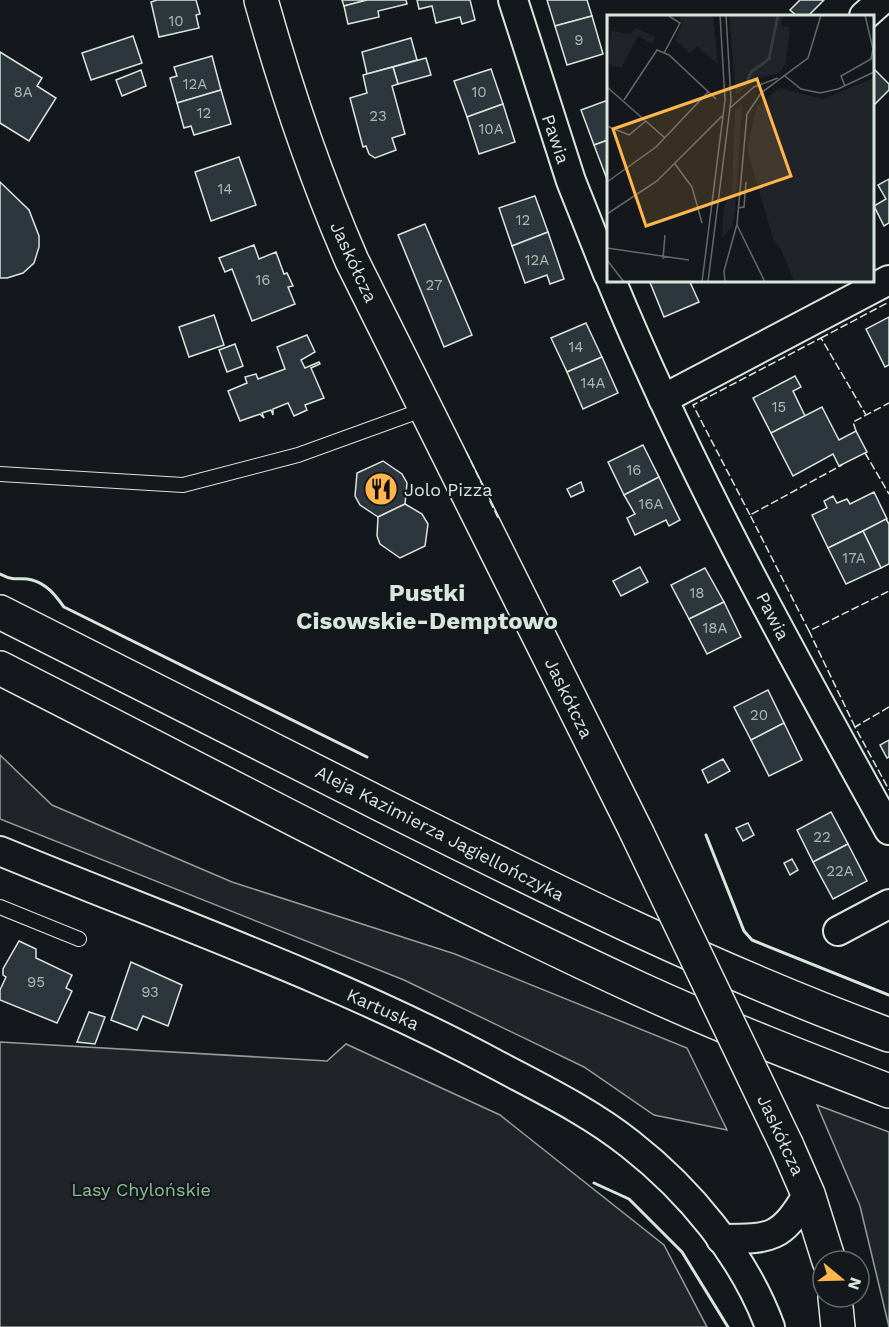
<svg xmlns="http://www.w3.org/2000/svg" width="889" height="1327" font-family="'Work Sans',sans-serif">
<rect width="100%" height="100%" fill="#14181c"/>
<g fill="#202428" stroke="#939e99" stroke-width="1.5">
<path d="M0,755L52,805L232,882L455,954L687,1048L727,1130L654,1115L584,1067L404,980L0,819Z"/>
<path d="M0,1042L327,1061L346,1044L500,1115L664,1245L707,1327H0Z"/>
<path d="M817,1105L889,1132V1327L860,1206Z"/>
</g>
<g fill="#2c363c" stroke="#d8e6dc" stroke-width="1.5">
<path d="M157,0H196L200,14L196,15L199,28L159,37L151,2Z"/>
<path d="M342,0H367L344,6Z"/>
<path d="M367,0H406L407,4L378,11L379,17L348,24L344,6Z"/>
<path d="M417,0H470L475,20L462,24L460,17L436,23L432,6L419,9Z"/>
<path d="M547,0H587L592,16L555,26Z"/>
<path d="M800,0H824L808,16H797L790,10Z"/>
<path d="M592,16L603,54L567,65L555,26Z"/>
<path d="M133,36L142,63L91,80L82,53Z"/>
<path d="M411,38L417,60L367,74L362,52Z"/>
<path d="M0,52L42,78L37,86L56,98L29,141L0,123Z"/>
<path d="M212,56L221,90L177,103L170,78L177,76L174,67Z"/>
<path d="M426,58L431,75L398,84L393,67Z"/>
<path d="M393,67L398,84L392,86L405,134L392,138L396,150L375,158L369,154L366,146L363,147L350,98L367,93L363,75Z"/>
<path d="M872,67L889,84V90L874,105Z"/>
<path d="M491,69L503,104L467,117L454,81Z"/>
<path d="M141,70L146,86L122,96L116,80Z"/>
<path d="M221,90L231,124L194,135L191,126L184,128L177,103Z"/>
<path d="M608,100V140L594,145L581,110Z"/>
<path d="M503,104L515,142L479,154L467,117Z"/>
<path d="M608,140V182L594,145Z"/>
<path d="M239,157L256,205L211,221L195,172Z"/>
<path d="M889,179V223L884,226L874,206L886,199L878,185Z"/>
<path d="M0,182L29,210L39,236V247L34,263L23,273L7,278H0Z"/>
<path d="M535,196L548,232L512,246L499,208Z"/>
<path d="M425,224L472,335L444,347L398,235Z"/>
<path d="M548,232L564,279L550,284L547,275L525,283L512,246Z"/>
<path d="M254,245L259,259L276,252L284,274L287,273L293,286L288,287L295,304L252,321L232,269L225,272L219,258Z"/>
<path d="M649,280H689L699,302L664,317Z"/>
<path d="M214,315L224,345L189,357L179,327Z"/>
<path d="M889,317V365L885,367L866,329Z"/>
<path d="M586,323L602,357L567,372L551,338Z"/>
<path d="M307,335L315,352L301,360L305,368L319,362L320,364L311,368L324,398L305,405L307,410L294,416L288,403L273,409V415L271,410L262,413L264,418L260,414L240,421L228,391L247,383L245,377L256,374L258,379L285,369L277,347Z"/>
<path d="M235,344L243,366L227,372L219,350Z"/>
<path d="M602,357L618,393L583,409L567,372Z"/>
<path d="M795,376L801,387L793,391L805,416L771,433L753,398Z"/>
<path d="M822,407L839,440L856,431L867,452L839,466L833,454L793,476L771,433Z"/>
<path d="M643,445L659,477L624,495L608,462Z"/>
<path d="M383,461L402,474L407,483L405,504L378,517L360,505L355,496L357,473Z"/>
<path d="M659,477L680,520L669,526L666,520L635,535L627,518L635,514L624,495Z"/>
<path d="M581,482L584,491L571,497L567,489Z"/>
<path d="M874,492L887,519L828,548L812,515L827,508L824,501L833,496L837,503L847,499L850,504Z"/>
<path d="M405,504L422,514L428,524L425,546L400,558L380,544L377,536L378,517Z"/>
<path d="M886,519L889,524V564L881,568L863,531Z"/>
<path d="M863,531L881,568L846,584L828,548Z"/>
<path d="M640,567L648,582L621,596L613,581Z"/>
<path d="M705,568L724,602L689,619L671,585Z"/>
<path d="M724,602L741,637L707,654L689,619Z"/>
<path d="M768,690L784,723L751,740L734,707Z"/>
<path d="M784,723L802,760L769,776L751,740Z"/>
<path d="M889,740V757L887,758L880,745Z"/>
<path d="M723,759L730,771L708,783L702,770Z"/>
<path d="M831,812L848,844L813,862L797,830Z"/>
<path d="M748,823L754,835L743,841L736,828Z"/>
<path d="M848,844L867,881L833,899L813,862Z"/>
<path d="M792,859L798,870L790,875L784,863Z"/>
<path d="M19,941L36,949V958L72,975L66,988L72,991L57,1023L0,1000V990L6,977L3,975V969Z"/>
<path d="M131,962L182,985L168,1026L143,1016L137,1030L111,1020Z"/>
<path d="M89,1012L105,1017L95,1044L77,1042Z"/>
</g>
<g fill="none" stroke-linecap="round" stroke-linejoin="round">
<defs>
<g id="service">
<path d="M0,474L183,485L298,455L425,409"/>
<path d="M0,907L79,939"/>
</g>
<g id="minor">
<path d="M513,0L571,181L608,274"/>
<path d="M864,16L882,0"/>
<path d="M611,280C689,470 790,651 889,830"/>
<path d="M663,399L889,280"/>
<path d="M0,851C165,919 341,981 497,1065C542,1089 590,1112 630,1144C689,1190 744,1256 770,1327"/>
<path d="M838,931L889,904"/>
<path d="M721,1239C772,1239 781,1239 808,1194"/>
</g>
<g id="tertiary">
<path d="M261,0C286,89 315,176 352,261L636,831"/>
<path d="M787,1146L808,1194L829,1261"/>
<path d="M835,1297L838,1327"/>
</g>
<g id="motorway">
<path d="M0,612C128,676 256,741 384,806C550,889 715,971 889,1035"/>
<path d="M0,668C213,776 425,890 642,990C723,1027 806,1059 889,1091"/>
</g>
</defs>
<use href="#service" stroke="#d8e6dc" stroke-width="16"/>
<use href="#minor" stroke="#d8e6dc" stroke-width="32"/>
<use href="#tertiary" stroke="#d8e6dc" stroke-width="36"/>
<use href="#motorway" stroke="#d8e6dc" stroke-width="36"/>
<use href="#service" stroke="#14181c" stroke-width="14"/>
<use href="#minor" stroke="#14181c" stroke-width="28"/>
<use href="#tertiary" stroke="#14181c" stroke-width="33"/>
<use href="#motorway" stroke="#14181c" stroke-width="33"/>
<defs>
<path id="tertiary-bridge" d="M636,831L787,1146"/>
</defs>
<use href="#tertiary-bridge" stroke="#d8e6dc" stroke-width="36" stroke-linecap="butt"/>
<use href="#tertiary-bridge" stroke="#14181c" stroke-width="33"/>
<g stroke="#d8e6dc" stroke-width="1.5" stroke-dasharray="8 3" stroke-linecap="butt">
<path d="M821,338L889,302"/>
<path d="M856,431L853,422L889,403"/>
<path d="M466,451L499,520"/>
<path d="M865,453L889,494"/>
<path d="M750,515L693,405L821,338L866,415"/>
<path d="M809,631L750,515L842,465"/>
<path d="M889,707L855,727L889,790"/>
<path d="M855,727L809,631L889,591"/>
</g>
<g stroke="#d8e6dc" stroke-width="3">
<path d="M0,574C18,583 18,576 32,580C47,584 55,595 64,607L367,757"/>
<path d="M706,835L744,931L752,940L889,995"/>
<path d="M594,1183L629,1199L682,1252L728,1327"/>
</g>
</g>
<defs>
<symbol id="restaurant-disc" viewBox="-11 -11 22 22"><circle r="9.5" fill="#ffb74d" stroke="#14181c"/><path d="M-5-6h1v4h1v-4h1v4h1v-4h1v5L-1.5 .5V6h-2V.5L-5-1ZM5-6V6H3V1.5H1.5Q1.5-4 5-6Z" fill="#111"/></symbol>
</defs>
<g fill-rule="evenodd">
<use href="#restaurant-disc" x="362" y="470" width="38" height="38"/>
</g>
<g text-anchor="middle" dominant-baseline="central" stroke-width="4.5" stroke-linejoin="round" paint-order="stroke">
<g font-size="15" fill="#adbab4">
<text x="176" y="21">10</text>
<text x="579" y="40">9</text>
<text x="195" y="84">12A</text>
<text x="23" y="92">8A</text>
<text x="479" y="92">10</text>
<text x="204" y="113">12</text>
<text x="378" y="116">23</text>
<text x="491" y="129">10A</text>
<text x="225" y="189">14</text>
<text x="523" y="220">12</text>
<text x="537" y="260">12A</text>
<text x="263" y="280">16</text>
<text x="434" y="285">27</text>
<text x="576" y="347">14</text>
<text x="593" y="383">14A</text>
<text x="779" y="407">15</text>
<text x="634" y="470">16</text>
<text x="651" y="504">16A</text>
<text x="854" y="558">17A</text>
<text x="697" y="593">18</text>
<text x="715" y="628">18A</text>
<text x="759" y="715">20</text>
<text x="822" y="837">22</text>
<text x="840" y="871">22A</text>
<text x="36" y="982">95</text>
<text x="150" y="992">93</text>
</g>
<g font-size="18" fill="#d8e6dc" stroke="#14181c">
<text transform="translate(556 139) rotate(71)">Pawia</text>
<text transform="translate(354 262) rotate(65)">Jaskółcza</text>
<text transform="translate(773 616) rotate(63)">Pawia</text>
<text transform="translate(569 698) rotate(64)">Jaskółcza</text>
<text transform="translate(440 833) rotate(27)">Aleja Kazimierza Jagiellończyka</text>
<text transform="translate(383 1009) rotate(24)">Kartuska</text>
<text transform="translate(781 1135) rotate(65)">Jaskółcza</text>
</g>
<g font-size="18" fill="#d8e6dc" stroke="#14181c" text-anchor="start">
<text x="404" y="489">Jolo Pizza</text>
</g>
<g font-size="18" fill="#8ac095" stroke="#14181c">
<text x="141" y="1189">Lasy Chylońskie</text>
</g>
<g font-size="24" font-weight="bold" fill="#d8e6dc" stroke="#14181c">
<text x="427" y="593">Pustki<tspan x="427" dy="28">Cisowskie-Demptowo</tspan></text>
</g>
</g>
<g transform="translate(607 15)">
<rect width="267" height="267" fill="#14181c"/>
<path d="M71,0H106L111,49L90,31L83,38L68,25L75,9ZM122,0H176L174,11L183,12L179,47L173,58L151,63L129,80ZM29,13L48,22L45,29L31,21L14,53L1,49L4,16L23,19ZM267,63V267H187L174,234L167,227L140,134L150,91L173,73L216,84ZM135,89L128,196L125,212L115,222L117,192L125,175L128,96Z" fill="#202428"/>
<path fill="none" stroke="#363b3e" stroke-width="3" d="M140,67L144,57L162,44L171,0"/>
<path fill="none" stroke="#626a69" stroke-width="1.5" d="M57,38L73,8L62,1M0,46L1,0M178,61L194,74L213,78L231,74L267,57M238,71L234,61L264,44L266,34L258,0M0,72L58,123M17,85L50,35L62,40L109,84M123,93L147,72L171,63M0,111L22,120L39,106M68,149L85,172L95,208M0,167L49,132L101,77M131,193L137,192L139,167M0,199L50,166L115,101M130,210L158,267M0,233L82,245M56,244L58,220M0,245L17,267M95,267L118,85L113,0M101,267L124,85L119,0M118,267L117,256L130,209L140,99L154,78L201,43L214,0"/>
<path fill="#ffb74d" fill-opacity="0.15" stroke="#ffb74d" stroke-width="3" d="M150,64L184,161L39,211L6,114Z"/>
<rect width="267" height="267" fill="none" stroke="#d8e6dc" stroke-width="3"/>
</g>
<g transform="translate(841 1279) rotate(109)"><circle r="28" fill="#14181c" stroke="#626a69" stroke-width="1.5"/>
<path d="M0-4.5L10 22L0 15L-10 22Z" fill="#ffb74d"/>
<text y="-9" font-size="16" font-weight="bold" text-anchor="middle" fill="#d8e6dc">N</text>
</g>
</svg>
